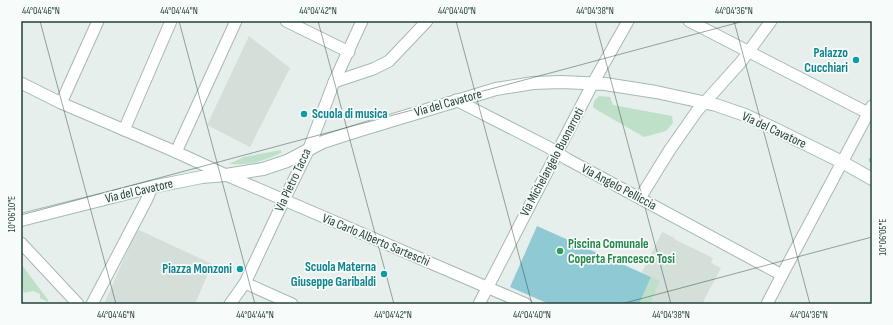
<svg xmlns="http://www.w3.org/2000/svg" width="893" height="325" font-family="'Sofia Sans Condensed',sans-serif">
<rect width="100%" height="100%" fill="#e6efeb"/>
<g fill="#d4dfda">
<path d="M249,36L290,68L250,147L207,125Z"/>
<path d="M137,229L212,264L195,304H104Z"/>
<path d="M662,232L674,238V239L713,258L711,263L721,268L705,298L703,304H639L651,277L642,272Z"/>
</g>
<g fill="#bfe0c8">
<path d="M599,96L610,97L613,105L672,116L673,123L666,131L644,137L597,110L593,107L594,101Z"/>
<path d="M281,150V153C261,162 251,165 229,164L244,157Z"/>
<path d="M21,265H22L48,300V302L40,298V294L33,291L24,293L21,282Z"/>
<path d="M651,277L660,281L650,304H639Z"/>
</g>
<path fill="#8ec9d4" d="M537,226L651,277L639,304H549L510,287Z"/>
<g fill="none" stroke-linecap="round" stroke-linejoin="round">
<path stroke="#8ec9d4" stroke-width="4.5" d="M871,160H872"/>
<defs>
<g id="minor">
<path d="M286,21L349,52"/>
<path d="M689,21L868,113"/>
<path d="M334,82L373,69L389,61L427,21"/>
<path d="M21,83L61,103L176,152L226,175L526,304"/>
<path d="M456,100L548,147L567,159L782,275"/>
<path d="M61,103L98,21"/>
<path d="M124,130L171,21"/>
<path d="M176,152L236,21"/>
<path d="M640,198L669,151L697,111L741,62L771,21"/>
<path d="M21,243L78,304"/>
<path d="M245,283L292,304"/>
<path d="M92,304L147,199L152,187"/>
<path d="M230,304L245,283L284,200L308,151L334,82L362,21"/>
<path d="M479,304L593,83L628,21"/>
<path d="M767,304L782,275L872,106"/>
</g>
<path id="secondary" d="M21,220L152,187L202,177L226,175L263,169L287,161L323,142L357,131L496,89L533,83L561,82L605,84L656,92L716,105L745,115L771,127L842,162L872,179"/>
</defs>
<use href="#minor" stroke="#a8b8b2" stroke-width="13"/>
<use href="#secondary" stroke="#a4bbb3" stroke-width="14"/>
<use href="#minor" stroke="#fff" stroke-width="11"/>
<use href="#secondary" stroke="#fff" stroke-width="12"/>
</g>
<path fill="none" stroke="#24423a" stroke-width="1" stroke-opacity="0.45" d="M40,21L116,304M179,21L255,304M318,21L394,304M456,21L532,304M595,21L671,304M734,21L810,304M21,215L744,21M621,304L872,237"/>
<g fill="#0f9aa8" stroke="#f7fbf9" stroke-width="1.5">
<circle cx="856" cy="60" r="4"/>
<circle cx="304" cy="114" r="4"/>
<circle cx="240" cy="269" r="4"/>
<circle cx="384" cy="274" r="4"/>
</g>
<circle fill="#2e9e5b" stroke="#f7fbf9" stroke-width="1.5" cx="560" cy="251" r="4"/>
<g text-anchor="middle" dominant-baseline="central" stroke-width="3.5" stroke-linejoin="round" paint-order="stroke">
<g font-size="13" font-weight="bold" fill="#0d838f" stroke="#f7fbf9" text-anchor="end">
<text x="848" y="53">Palazzo<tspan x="848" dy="15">Cucchiari</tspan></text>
<text x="312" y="114" text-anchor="start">Scuola di musica</text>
<text x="376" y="267">Scuola Materna<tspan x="376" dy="15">Giuseppe Garibaldi</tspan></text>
<text x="232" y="269">Piazza Monzoni</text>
</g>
<g font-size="13" fill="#24423a" stroke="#f7fbf9">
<text transform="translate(448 103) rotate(-16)">Via del Cavatore</text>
<text transform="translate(774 130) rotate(25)">Via del Cavatore</text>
<text transform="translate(552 162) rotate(-62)">Via Michelangelo Buonarroti</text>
<text transform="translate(293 180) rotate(-65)">Via Pietro Tacca</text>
<text transform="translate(619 187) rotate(28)">Via Angelo Pelliccia</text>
<text transform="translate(139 191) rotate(-13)">Via del Cavatore</text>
<text transform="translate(376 240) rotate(23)">Via Carlo Alberto Sarteschi</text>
</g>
<g font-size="13" font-weight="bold" fill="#27864d" stroke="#f7fbf9" text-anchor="start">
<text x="568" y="244">Piscina Comunale<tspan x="568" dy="15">Coperta Francesco Tosi</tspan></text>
</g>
</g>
<rect width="893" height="325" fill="none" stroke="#f7fbf9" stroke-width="44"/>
<rect x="22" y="22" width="849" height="281" fill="none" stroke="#24423a" stroke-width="1.5"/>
<g font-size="10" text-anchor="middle" fill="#24423a">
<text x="41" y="14">44°04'46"N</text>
<text x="179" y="14">44°04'44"N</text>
<text x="318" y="14">44°04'42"N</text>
<text x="457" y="14">44°04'40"N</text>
<text x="595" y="14">44°04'38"N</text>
<text x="734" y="14">44°04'36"N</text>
<text transform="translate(11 214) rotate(-90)" y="4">10°06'10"E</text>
<text transform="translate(882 237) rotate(-90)" y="4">10°06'05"E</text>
<text x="116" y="318">44°04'46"N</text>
<text x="255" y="318">44°04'44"N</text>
<text x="393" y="318">44°04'42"N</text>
<text x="532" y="318">44°04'40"N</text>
<text x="671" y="318">44°04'38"N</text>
<text x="809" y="318">44°04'36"N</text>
</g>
</svg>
